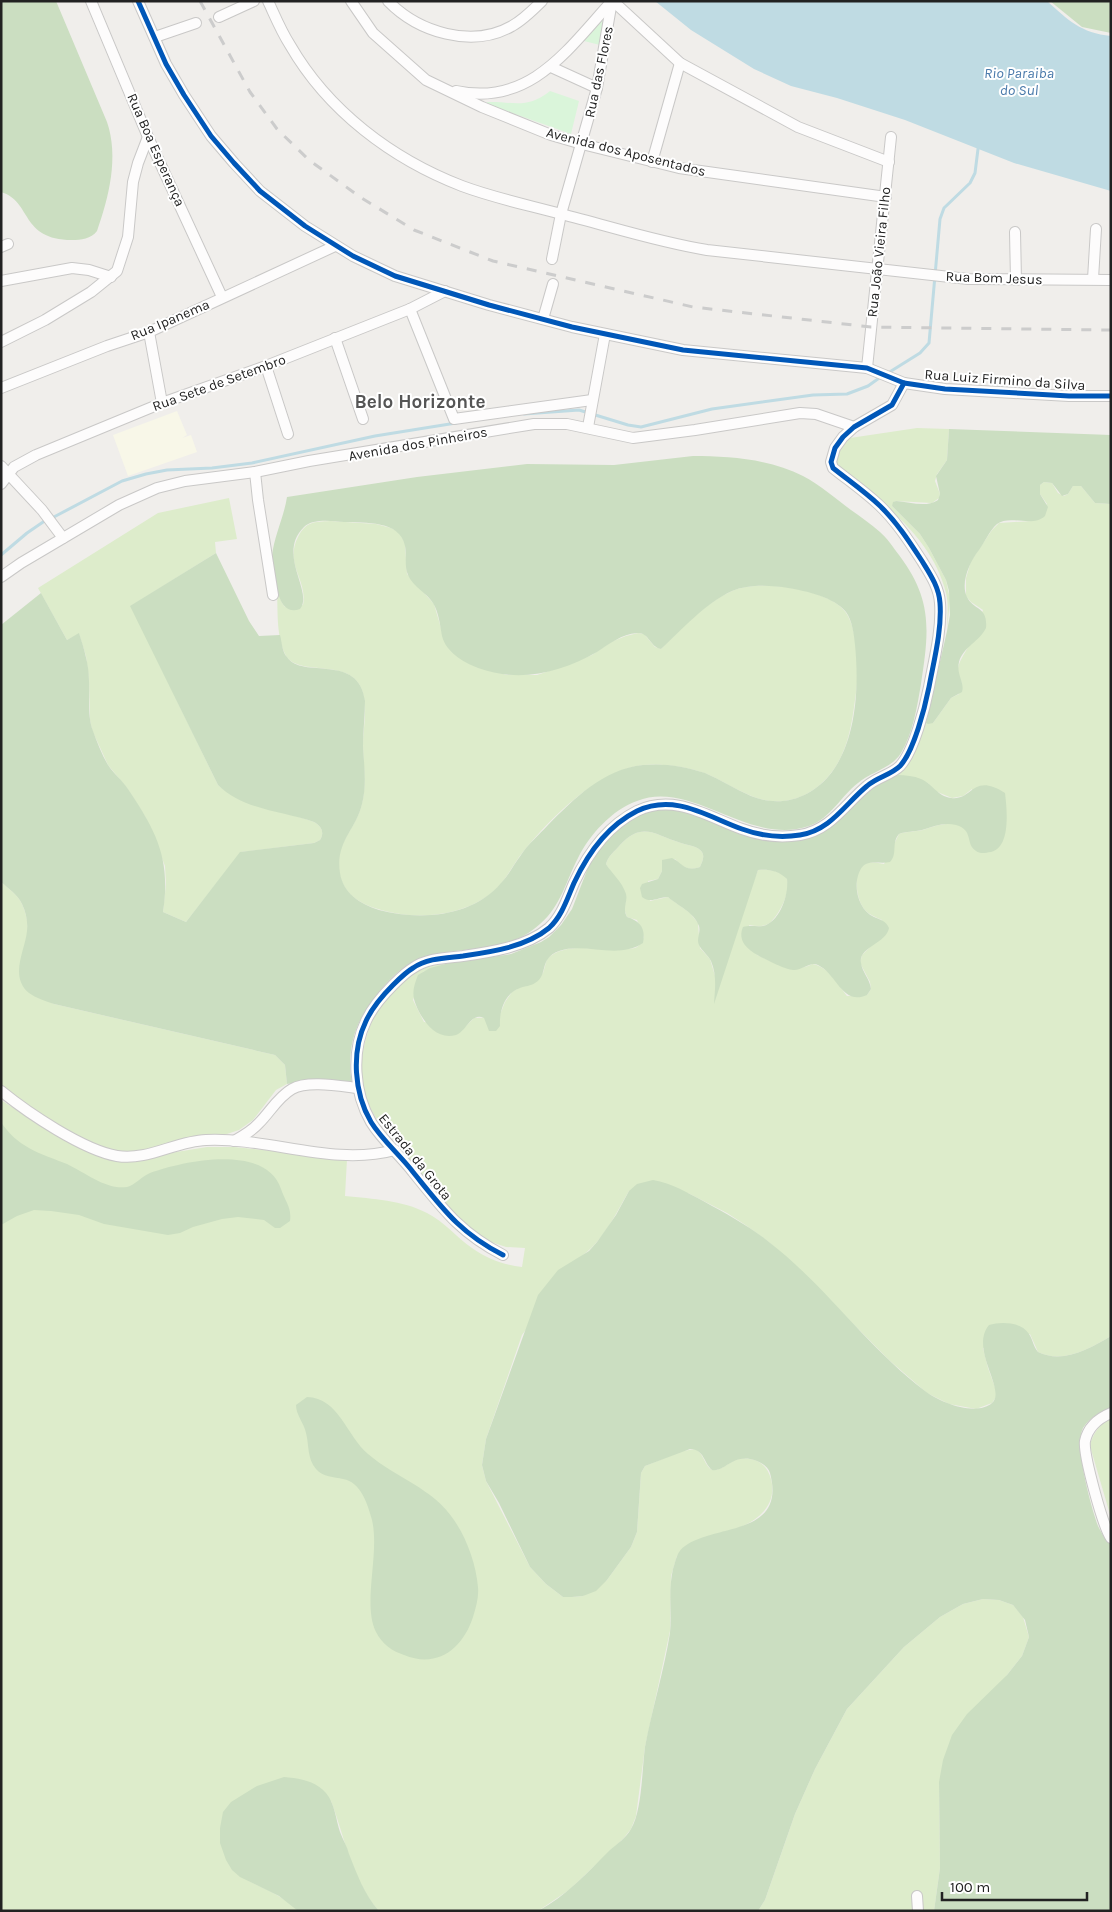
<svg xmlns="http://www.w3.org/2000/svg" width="1112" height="1912" font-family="Karla,sans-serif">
<rect width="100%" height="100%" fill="#f0eeeb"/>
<path fill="#f8f7e8" d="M177,411L187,435L182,438L191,435L197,452L128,476L113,435Z"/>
<g fill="#ddeccb">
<path d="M917,428L949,429L947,460L937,474L935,481L940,494L939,498L932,503L895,501L892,506L920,534L929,548L946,580L950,599L947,631C947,618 949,605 946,593C932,536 880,501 837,466L835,459L839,451L850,438Z"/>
<path d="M1044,482L1052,483L1058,493L1064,496L1068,494L1073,486H1081L1095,503L1111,504V1336C1089,1349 1063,1364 1038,1352L1030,1334L983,1348L988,1368L996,1390V1397L992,1403L976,1409L949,1404L927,1393L889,1360L809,1279L770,1243L747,1226L727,1213L688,1193L629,1191C615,1215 603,1242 579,1258L522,1335L486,1439L482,1465L486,1481L530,1567L546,1584L563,1597H572L583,1596L607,1580L631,1547L637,1532L641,1473L645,1466L655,1462L682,1451L696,1449C705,1456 704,1465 712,1470C726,1471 732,1455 750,1459C762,1461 768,1468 771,1479C778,1506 756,1523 732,1530C726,1532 719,1532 714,1535C701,1541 689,1549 677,1556L671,1576L670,1631L645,1747L636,1816L631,1829L623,1839L569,1890L538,1911H379C352,1881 345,1838 331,1801L220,1828C224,1891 263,1876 298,1911H1V1100L55,1135L84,1150L164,1154L207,1147H234L347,1159L345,1196C373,1199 402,1200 427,1213C445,1222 456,1237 472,1248C487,1259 504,1265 522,1267L525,1248L506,1247L488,1241L459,1220L376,1118C371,1109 365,1100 363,1090C355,1047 377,989 418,970C428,966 439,965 448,963L423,972L413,1000L424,1022L465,1027L474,1018L499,1017L505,1002L512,992L543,973L547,959C565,941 598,951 622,949C626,949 633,949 637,947C640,945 642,940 644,937L637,920L627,917L624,909L626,900L606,864C608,856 615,851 620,845C643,821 654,835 681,843C687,845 698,846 702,852C705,857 702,862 700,867C689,871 683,868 675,859L662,864V871L658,879L648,881L650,901L668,897L690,913L698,923L700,948L710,959L716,979L758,870C767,869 782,870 787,879C792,890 778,918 768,924C762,927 755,926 749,925L757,955C772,962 796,974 812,964C828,966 838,984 847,996L867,995L871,989L870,982L860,963L862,955L872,945L882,920C876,917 869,915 865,910C856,900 851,868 867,863C872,862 879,863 884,864L899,834C907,831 915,832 923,830C935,826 959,817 968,833C971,837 971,843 973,848L972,789L963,796L952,798L935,791L928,783L891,776L914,753L925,721L933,723L951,698L959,694L962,683C952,669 962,659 968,647C974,635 978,623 983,610L971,602L966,596V578L971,561L992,530L999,523L1032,521L1047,504L1040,494V485Z"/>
<path d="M229,498L237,539L215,542L216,553L131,606L218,785C246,808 281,810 314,822C321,826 325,832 320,840L314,843L241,852L186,922L163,912L166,884L165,866L146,818L127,788L108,765L92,730L90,720L89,679L86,656L79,634L67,640L38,588L158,513Z"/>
<path d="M330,521L376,524L391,528L400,533L405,544L407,574L434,604L441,628L476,667L507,675H537L564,666L592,655L611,642L626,636L638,633L644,634L655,647L661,649C682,628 705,603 732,591C758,579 834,588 848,616C859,637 859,677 855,700C852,723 848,749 834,769C816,795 786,809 754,797C738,791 723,781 707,774C688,767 663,763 643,765C597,771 551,817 523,852C513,864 507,879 496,889C466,917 416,921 378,909C361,904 345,895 340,876C332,844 356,831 362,803C367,784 363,763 363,744C363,729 367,713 364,698C358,653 297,680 285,654C276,635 278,610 277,589L282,603L285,607L303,605C308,581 284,564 298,537C306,521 314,522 330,521Z"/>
<path d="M1,882C9,889 18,895 22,904C42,947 0,978 54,1004L275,1055L285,1065L287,1084L276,1090L253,1120L239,1130L224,1135L136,1153H116L68,1134L1,1087Z"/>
<path d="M1111,1418V1518L1090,1446C1092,1434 1100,1424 1111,1418Z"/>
<path d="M983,1599L999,1600L1013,1605L1023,1617L1029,1637L1022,1656L1007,1675L939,1782L940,1868L934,1911H758L765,1900L795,1814L815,1769L847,1709L904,1647L940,1617L963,1604Z"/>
</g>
<g fill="#cbdec1">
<path d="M1,1H56L107,122C119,157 109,197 97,231C91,239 81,240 72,240C20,240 32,201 1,192Z"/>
<path d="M1050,1H1105L1111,3V33L1082,27Z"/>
<path d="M949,429L1111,435V504L1095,503L1081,486H1073L1068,494L1062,496L1052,483L1044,482L1040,485V494L1048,507L1045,516C1032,528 1010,514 997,524C989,531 985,542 979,550C970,561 960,583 967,597C974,611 988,606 986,628C980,641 963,647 959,662C956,675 965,682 962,692L951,698L933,723L928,724L926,723L947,631L950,615L949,591L946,580L929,548L920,534L892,506L893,502L896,501C910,502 926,508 938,500L940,494L936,476L947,460Z"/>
<path d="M693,456C729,456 770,459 803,476C820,485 836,499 851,510C861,517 871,524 880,532C887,538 893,547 899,555C933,600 929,631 921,684C917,707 913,733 901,753C892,768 871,772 858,783C841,796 830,819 809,826C749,847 692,779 637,801C612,810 590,834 578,858C566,881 561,906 540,924C505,956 462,944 422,958C398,966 380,989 366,1010C352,1031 347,1058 352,1083L298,1082L287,1084L285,1065L275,1055L54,1004C45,1001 36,998 29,993C9,976 25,951 27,931C28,922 26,912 22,904C18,895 9,889 1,882V625L41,593L67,640L79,633C84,649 89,664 89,681C90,697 87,715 93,731C97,742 102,755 108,765C114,774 122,780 128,789C157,832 171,860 163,912L186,922L240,852L314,843L320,840C325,832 321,826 314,822C282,811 243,810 218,785L130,606L216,553L249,621L259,636L280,635C282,642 282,652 287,657C302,680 359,652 365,701C365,716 363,731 363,746C364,765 367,785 362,804C356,830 335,842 340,873C343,893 360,904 379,910C419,921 473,917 501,883C509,875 514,864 521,855C528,844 539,835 548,825C574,799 603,769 643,765C663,763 685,766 705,773C721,780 735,789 751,796C782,809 813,797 832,772C857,738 859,685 855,645C854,634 852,620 846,612C834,597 806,591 788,588C771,585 748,584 732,591C704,604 683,629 661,649C650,647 649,632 637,633C622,634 609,644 597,652C560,673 519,683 478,668C463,662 446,652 442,636C440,625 439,613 433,603C427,593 413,587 408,575C404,566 407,555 405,546C400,520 365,523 344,522C333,521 313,518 304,527C276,554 314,592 300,609C280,616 277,590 275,576C274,569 272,563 272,556C274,536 284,517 287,497L417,477L527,464L614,465Z"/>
<path d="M898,775C905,775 914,776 921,779C933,784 937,796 951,798C973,801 972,772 1005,793C1007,809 1011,848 991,852C985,853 980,854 976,851C965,844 974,830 956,825C943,822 933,827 922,830C914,832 906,831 899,834C891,843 898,854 890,862C882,864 873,861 866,864C861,866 858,874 857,880C855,894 861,911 874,917C881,920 886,921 889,928C886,944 858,947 861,963C862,972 870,979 871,989L867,995C842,1006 837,974 818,965C810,961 802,971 793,970C785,969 778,965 771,962C757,955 735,946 743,927C750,925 756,927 763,926C780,922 789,894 787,879C779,871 769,869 758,870L714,1004C715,989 717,975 711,961C708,955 702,951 699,945C696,939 701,933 699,926C694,912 678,906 668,897C658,897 651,904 642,897L640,888L642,884L658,879L662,871V860L672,858C684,864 684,872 700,867C702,862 705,857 702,852C698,846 687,845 681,843C654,835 643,821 620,845C615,851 608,856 606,864C612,874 622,881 626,894C628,902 622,908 627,917C640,921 646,928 643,943C618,960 585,942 559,951C538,959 549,975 535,983C531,986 525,986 520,988C505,993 499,1011 500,1026L496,1031H489L484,1018C471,1012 467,1031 456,1035C436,1041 422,1020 416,1005C411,994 414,985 418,975L430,968L449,963L511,954L541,942L549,937L561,925L572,909L591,860L602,843L627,821L649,810L677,809L743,832L823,831L839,819L868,787Z"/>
<path d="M1,1122C8,1133 18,1142 29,1148C41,1155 55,1159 67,1164C86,1173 106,1190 127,1187C135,1185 142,1176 150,1173C183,1161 266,1143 281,1189C285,1201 292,1208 290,1221L280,1228H275L264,1220L238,1217L222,1219L193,1227L180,1233L168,1235L104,1224L79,1215L51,1211L34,1210L17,1216L1,1225Z"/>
<path d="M653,1180C672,1183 688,1193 705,1202C727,1214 749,1226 769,1242C826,1286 867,1347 925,1391C939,1402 976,1417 992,1403C1007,1390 969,1349 989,1325C1001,1321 1022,1322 1029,1334C1033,1340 1033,1346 1038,1352C1063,1364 1089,1349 1111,1336V1408C1100,1412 1090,1417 1083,1428C1074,1445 1091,1507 1098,1526C1101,1533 1106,1539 1111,1545V1911H934L940,1868L939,1782L943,1760L952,1735L967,1714L1007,1675L1022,1656L1029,1637L1025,1620L1013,1605L999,1600L983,1599L963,1604L940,1617L904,1647L847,1709L815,1769L795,1814L765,1900L758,1911H538C566,1896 587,1873 610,1850C617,1844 626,1838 631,1829C642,1811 642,1770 645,1747C652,1709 664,1671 670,1633C672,1612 668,1590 673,1569C676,1560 677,1551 685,1546C715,1524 787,1536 770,1473C768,1465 757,1460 750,1459C731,1456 725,1472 712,1470C703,1462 705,1450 690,1449L645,1466L641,1473L637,1532L631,1547L607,1580L596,1591L583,1596L572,1597H563L546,1584L530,1567L499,1503L486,1481L482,1465L486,1439L538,1295L558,1270L589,1251L597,1242L616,1215L629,1191L637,1184Z"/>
<path d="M307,1397C339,1398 346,1435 368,1454C396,1478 433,1488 454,1520C467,1539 476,1564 478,1587C479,1597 476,1607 473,1617C463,1648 438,1669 404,1655C392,1651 382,1644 376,1632C362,1604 380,1554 372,1520C368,1505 361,1482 343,1479C334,1477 323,1477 316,1469C307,1459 309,1444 306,1433C304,1423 296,1415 296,1405Z"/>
<path d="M284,1777C298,1778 316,1781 326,1793C335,1804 336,1820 340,1832C343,1840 347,1846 349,1854C357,1874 364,1894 379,1911H298L279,1896L240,1877L232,1870L226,1860L220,1843V1828L223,1812L231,1802L257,1786Z"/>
</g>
<g fill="#daf5da">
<path d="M606,16L600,45L584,41Z"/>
<path d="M550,91L579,101L571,134L487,104V102C513,101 526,110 550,91Z"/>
</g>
<path fill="#bfdbe3" d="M655,1H1047C1068,20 1081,33 1111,36V191L1014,163L905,120L837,98L791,86L754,69L691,30Z"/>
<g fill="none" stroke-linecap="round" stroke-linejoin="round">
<g stroke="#bfdbe3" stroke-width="3">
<path d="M888,373L920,353L929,343L940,219L944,208L970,183L975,173L978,149"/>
<path d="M524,414L579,410L628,425L641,427L712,409L813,395L847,394L868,386L882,376"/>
<path d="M52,518L122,481L146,474L167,470L212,468L252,463L375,436L456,423"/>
<path d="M1,555L27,533L46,520"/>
</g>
<defs>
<g id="minor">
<path d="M91,1L148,137L222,297"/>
<path d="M138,1L166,64L184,95L211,136L234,163L260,191L305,226L353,256L395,276L489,305L572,327L683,350L867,368L904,383L945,389L1069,396H1111"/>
<path d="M268,1C275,16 281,31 290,45C328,111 392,159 462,186C494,198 528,205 561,214C609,226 657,242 707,250L968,279L1111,280"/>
<path d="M351,1L373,33L426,80L482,107L551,135L582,144L679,168L886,197"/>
<path d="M388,1C418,32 472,49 512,26C523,20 533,10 542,1"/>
<path d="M613,1L680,63L798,127L889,162"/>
<path d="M219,17L254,1"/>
<path d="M155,37L196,23"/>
<path d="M551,67L597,88"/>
<path d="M456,91C530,107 568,49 612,1"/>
<path d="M652,162L680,63"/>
<path d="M1015,232L1016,280"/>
<path d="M1,247L8,244"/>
<path d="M552,259L561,214L597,88L612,1"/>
<path d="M1093,279L1096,229"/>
<path d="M1,281L72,268L89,270L111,277"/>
<path d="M410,309L454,419L592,400"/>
<path d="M543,319L553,284"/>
<path d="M149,332L162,403"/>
<path d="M335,338L363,419"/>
<path d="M1,342L45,320L91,292L117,271L128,237L133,182L138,163L148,137"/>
<path d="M266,366L288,434"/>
<path d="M867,368L891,137"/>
<path d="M1,388L107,346L149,332L335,246"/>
<path d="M588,427L605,334"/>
<path d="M1,466L42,510L63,538"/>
<path d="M255,472L258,500L273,595"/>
<path d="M1,484L14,467L36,455L162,403L266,366L410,309L445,291"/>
<path d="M1,577L21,563L119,505L157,488L185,481L255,472L309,461L534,424H567L633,438L695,430L800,413L816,414L854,427"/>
<path d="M1,1091C28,1113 83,1150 117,1156C148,1161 176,1141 206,1140C269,1137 333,1167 395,1150"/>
<path d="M234,1141C243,1136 252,1131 259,1123C270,1112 278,1097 292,1089C307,1080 340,1086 358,1088"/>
<path d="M503,1255C460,1233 443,1209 413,1172C400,1155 382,1140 371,1122C354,1093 351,1052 366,1021C372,1008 382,996 393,985C399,979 406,972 413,968C427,958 446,958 463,956C491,952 526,947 549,928C562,916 567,899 574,883C588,853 607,826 637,811C675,793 708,817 742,829C761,836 781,838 800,835C831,830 845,804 867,786C877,777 891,775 900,766C914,751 925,707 929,687C934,660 942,630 940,603C939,587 930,574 922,561C909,541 896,521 879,505C864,491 848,480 833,468L831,462L835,448L843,437L854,427L892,405L904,383"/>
<path d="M1111,1413C1099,1418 1088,1427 1085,1441C1083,1454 1103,1527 1111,1538"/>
<path d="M917,1896L918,1911"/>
</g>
</defs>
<use href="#minor" stroke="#c9c8c7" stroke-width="12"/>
<use href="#minor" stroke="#fdfcfc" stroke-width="10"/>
<path stroke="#ccc" stroke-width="3" stroke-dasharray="10 10" stroke-linecap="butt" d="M200,1L250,92L277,129L309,160L360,197L414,230L493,261L693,307L871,327L1111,330"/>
<defs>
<g id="cycleway">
<path d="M138,1L166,64L184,95L211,136L234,163L260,191L305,226L353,256L395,276L489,305L572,327L683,350L867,368L904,383L945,389L1069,396H1111"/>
<path d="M503,1255C460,1233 443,1209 413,1172C400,1155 382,1140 371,1122C354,1093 351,1052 366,1021C372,1008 382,996 393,985C399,979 406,972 413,968C427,958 446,958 463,956C491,952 526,947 549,928C562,916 567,899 574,883C588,853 607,826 637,811C675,793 708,817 742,829C761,836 781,838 800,835C831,830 845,804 867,786C877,777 891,775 900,766C914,751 925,707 929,687C934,660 942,630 940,603C939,587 930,574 922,561C909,541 896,521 879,505C864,491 848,480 833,468L831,462L835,448L843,437L854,427L892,405L904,383"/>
</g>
</defs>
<use href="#cycleway" stroke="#fff" stroke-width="8"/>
<use href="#cycleway" stroke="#0057b8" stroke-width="5"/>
</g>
<g text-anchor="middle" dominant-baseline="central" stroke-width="4" stroke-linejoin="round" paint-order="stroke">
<g font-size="14" fill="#222" stroke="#fff">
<text transform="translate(599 72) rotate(-78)">Rua das Flores</text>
<text transform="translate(156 150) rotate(66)">Rua Boa Esperança</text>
<text transform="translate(626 152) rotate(14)">Avenida dos Aposentados</text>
<text transform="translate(879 252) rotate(-84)">Rua João Vieira Filho</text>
<text transform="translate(994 278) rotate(2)">Rua Bom Jesus</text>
<text transform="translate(170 320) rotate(-23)">Rua Ipanema</text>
<text transform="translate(1005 380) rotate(4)">Rua Luiz Firmino da Silva</text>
<text transform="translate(219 383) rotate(-20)">Rua Sete de Setembro</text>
<text transform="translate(418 444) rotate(-10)">Avenida dos Pinheiros</text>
<text transform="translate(415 1157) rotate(51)">Estrada da Grota</text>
</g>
<g font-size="15" font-style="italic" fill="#4a7aab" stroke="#fff">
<text x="1019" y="73">Rio Paraiba<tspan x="1019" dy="17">do Sul</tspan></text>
</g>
<g font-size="19" font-weight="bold" fill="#555" stroke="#fff">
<text x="420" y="402">Belo Horizonte</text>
</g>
</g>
<rect width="1112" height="1912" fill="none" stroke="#222222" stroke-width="5"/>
<path d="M942 1892v8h145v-8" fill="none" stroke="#222222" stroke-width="2.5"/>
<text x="950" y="1892" font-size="15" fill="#222222" stroke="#ffffff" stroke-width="4" paint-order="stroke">100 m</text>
</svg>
